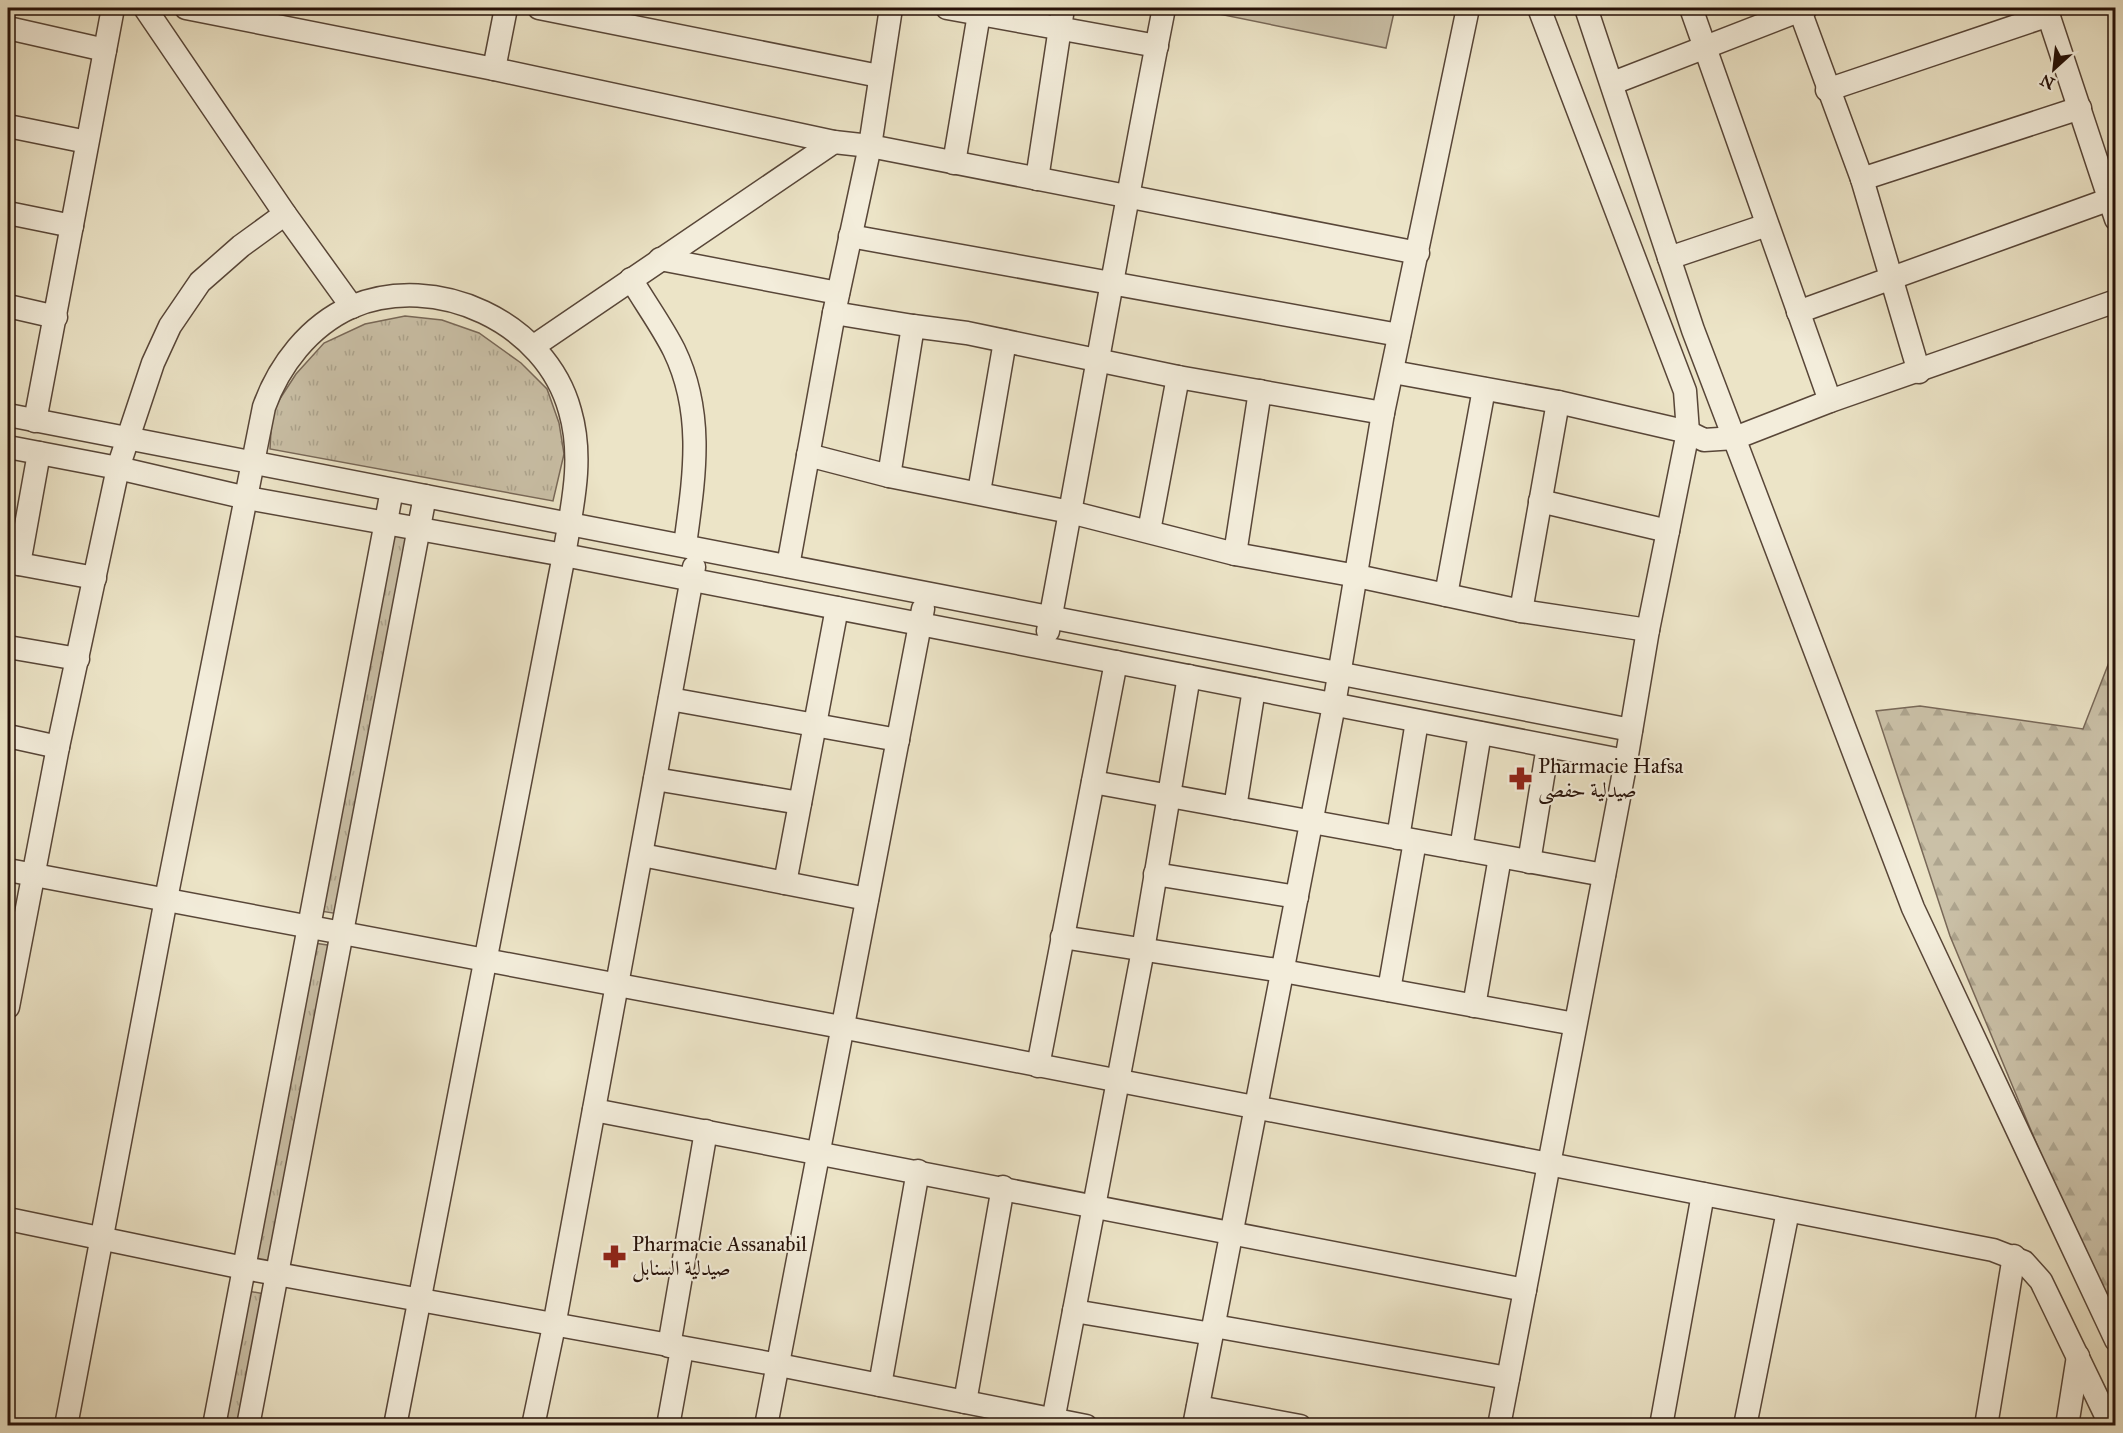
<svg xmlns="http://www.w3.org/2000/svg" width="2123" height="1433" font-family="'IM FELL Great Primer',Amiri,serif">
<defs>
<pattern id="forest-firs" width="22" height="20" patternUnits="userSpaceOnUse" patternTransform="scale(1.5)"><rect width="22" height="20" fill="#cac0a7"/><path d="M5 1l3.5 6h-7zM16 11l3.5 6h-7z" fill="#ada48e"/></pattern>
<pattern id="park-tufts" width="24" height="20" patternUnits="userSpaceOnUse" patternTransform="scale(1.5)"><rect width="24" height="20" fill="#cac0a7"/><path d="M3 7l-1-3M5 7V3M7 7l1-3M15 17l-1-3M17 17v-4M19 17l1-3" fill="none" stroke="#ada48e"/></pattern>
</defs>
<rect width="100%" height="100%" fill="#ece4c7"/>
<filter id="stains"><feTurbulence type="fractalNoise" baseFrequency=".00333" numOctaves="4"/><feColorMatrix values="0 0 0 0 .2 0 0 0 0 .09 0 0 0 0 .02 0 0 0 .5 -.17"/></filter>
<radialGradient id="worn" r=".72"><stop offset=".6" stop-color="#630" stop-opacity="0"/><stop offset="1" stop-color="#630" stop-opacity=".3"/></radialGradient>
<path fill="url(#forest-firs)" stroke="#786858" stroke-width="1.5" d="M2115,647V1332L1950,936L1876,711L1920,706L2083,729Z"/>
<g fill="url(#park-tufts)" stroke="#786858" stroke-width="1.5">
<path d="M405,316L442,320L479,333L521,363L547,389L559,423L564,454L553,501L270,449L272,411L296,374L324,343L365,324Z"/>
<path d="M393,523L411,525L339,914L320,911Z"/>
<path d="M314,943L334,946L271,1267L252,1263Z"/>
<path d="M248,1291L265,1294L240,1425L223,1426Z"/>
</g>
<path fill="#cac0a7" stroke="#786858" stroke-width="1.5" d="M1199,8H1395L1386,48L1199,10Z"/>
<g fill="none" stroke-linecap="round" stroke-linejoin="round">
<defs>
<g id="minor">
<path d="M145,8L285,214L352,307"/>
<path d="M186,8L494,69L834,142L870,146L1418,253"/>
<path d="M539,8L879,76"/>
<path d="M947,8L1157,46"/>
<path d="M1586,8L1693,330L1913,908L2116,1340"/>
<path d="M1691,8L1830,401"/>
<path d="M1799,8L1862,179L1919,372"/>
<path d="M2046,8L2116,219"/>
<path d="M8,28L105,50"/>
<path d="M494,69L506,8"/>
<path d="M1613,83L1806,8"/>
<path d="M1827,90L2049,15"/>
<path d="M8,126L87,142"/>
<path d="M954,163L980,8"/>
<path d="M1037,179L1063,8"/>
<path d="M1862,179L2080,108"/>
<path d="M8,213L72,226"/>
<path d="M850,236L1399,335"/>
<path d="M1669,258L1767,225"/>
<path d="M660,259L838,293"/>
<path d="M631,279C645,303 662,326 674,350C705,414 694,478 685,545"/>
<path d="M8,306L56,317"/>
<path d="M1798,312L2116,197"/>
<path d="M834,313L913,326"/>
<path d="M534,346L834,142"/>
<path d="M1393,372L1558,402L1688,432L1704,440L1735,438L1830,401L2116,301"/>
<path d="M8,415L1631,730"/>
<path d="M35,421L113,8"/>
<path d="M8,447L118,468L247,498L564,555L1626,761"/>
<path d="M808,455L889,476L1070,512L1235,554L1357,576L1521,611L1648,630"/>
<path d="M889,476L913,326L967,333L1178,377L1383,413"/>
<path d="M979,492L1005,341"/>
<path d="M1540,501L1668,531"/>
<path d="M1149,531L1178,377"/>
<path d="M1235,554L1260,391"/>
<path d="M8,562L95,578"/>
<path d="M19,564L39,453"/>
<path d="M788,566L834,313L870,146L891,8"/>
<path d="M1446,595L1484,389"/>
<path d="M1521,611L1558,402"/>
<path d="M1048,631C1087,423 1123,215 1164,8"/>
<path d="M8,647L78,659"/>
<path d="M670,699L898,740"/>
<path d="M8,736L58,747"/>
<path d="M655,779L800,803"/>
<path d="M1093,782L1604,875"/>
<path d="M1235,808L1254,689"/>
<path d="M1398,838L1417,721"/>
<path d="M1461,849L1480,733"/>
<path d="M642,855L867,899"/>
<path d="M1529,862L1548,746"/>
<path d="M8,870L841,1027L1993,1250L2024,1262L2041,1281L2111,1426"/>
<path d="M1155,874L1297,897"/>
<path d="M785,883L837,608"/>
<path d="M1062,937L1283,971L1575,1024"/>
<path d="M1389,990L1415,841"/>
<path d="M1474,1006L1500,857"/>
<path d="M8,1007L58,747L118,468L153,363L170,326L200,282L241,246L285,214"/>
<path d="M1038,1066L1116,662"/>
<path d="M594,1110L1525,1290"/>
<path d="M8,1219L244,1268L779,1365L1086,1426"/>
<path d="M1074,1311L1212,1334"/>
<path d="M1214,1326L1508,1378"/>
<path d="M669,1346L706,1131"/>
<path d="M880,1385L918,1171"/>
<path d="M965,1402L1003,1187"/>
<path d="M1198,1407L1300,1426"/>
<path d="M66,1426L166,899L264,407C279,365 309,326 351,307C436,271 546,322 570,411C584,459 572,507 564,555L395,1426"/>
<path d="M214,1426L392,490"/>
<path d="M248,1426L425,496"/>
<path d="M533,1426L554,1326L694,567"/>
<path d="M668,1426L682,1349"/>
<path d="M766,1426L923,609"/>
<path d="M1052,1426L1143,950L1189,676"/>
<path d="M1194,1426L1334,705L1383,413L1468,8"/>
<path d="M1499,1426L1626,761L1648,630L1688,432L1685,391L1539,8"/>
<path d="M1661,1426L1703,1194"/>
<path d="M1745,1426L1788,1211"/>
<path d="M1986,1426L2014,1256"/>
<path d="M2067,1426L2078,1356"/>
</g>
</defs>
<use href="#minor" stroke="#584638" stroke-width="25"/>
<use href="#minor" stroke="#f3eddb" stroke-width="22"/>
</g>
<defs>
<symbol id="pharmacy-bare" viewBox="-9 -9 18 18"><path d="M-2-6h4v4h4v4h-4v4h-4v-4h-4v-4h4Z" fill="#8f2418" stroke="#f3eddb" stroke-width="2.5" paint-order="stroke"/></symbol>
</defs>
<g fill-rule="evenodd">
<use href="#pharmacy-bare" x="1504" y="762" width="33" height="33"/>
<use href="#pharmacy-bare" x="598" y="1240" width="33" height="33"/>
</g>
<g text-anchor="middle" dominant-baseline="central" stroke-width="4.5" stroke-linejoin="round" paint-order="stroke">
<g font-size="21" fill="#261108" stroke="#f3eddb" text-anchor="start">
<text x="1538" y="766">Pharmacie Hafsa<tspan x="1538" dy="24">صيدلية حفصى</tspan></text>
<text x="632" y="1244">Pharmacie Assanabil<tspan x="632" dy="24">صيدلية السنابل</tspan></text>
</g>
</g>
<rect width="2123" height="1433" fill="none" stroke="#ece4c7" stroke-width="30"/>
<rect x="9" y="9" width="2105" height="1415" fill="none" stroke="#261108" stroke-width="3"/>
<rect x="15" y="15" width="2093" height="1403" fill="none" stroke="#261108" stroke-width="1.5"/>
<g transform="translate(2054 69) rotate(207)" stroke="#f3eddb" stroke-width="4.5" paint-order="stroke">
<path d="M0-4.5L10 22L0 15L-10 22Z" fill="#261108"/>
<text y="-9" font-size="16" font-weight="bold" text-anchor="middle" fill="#261108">N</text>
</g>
<rect width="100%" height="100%" filter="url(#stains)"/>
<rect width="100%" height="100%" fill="url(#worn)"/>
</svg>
